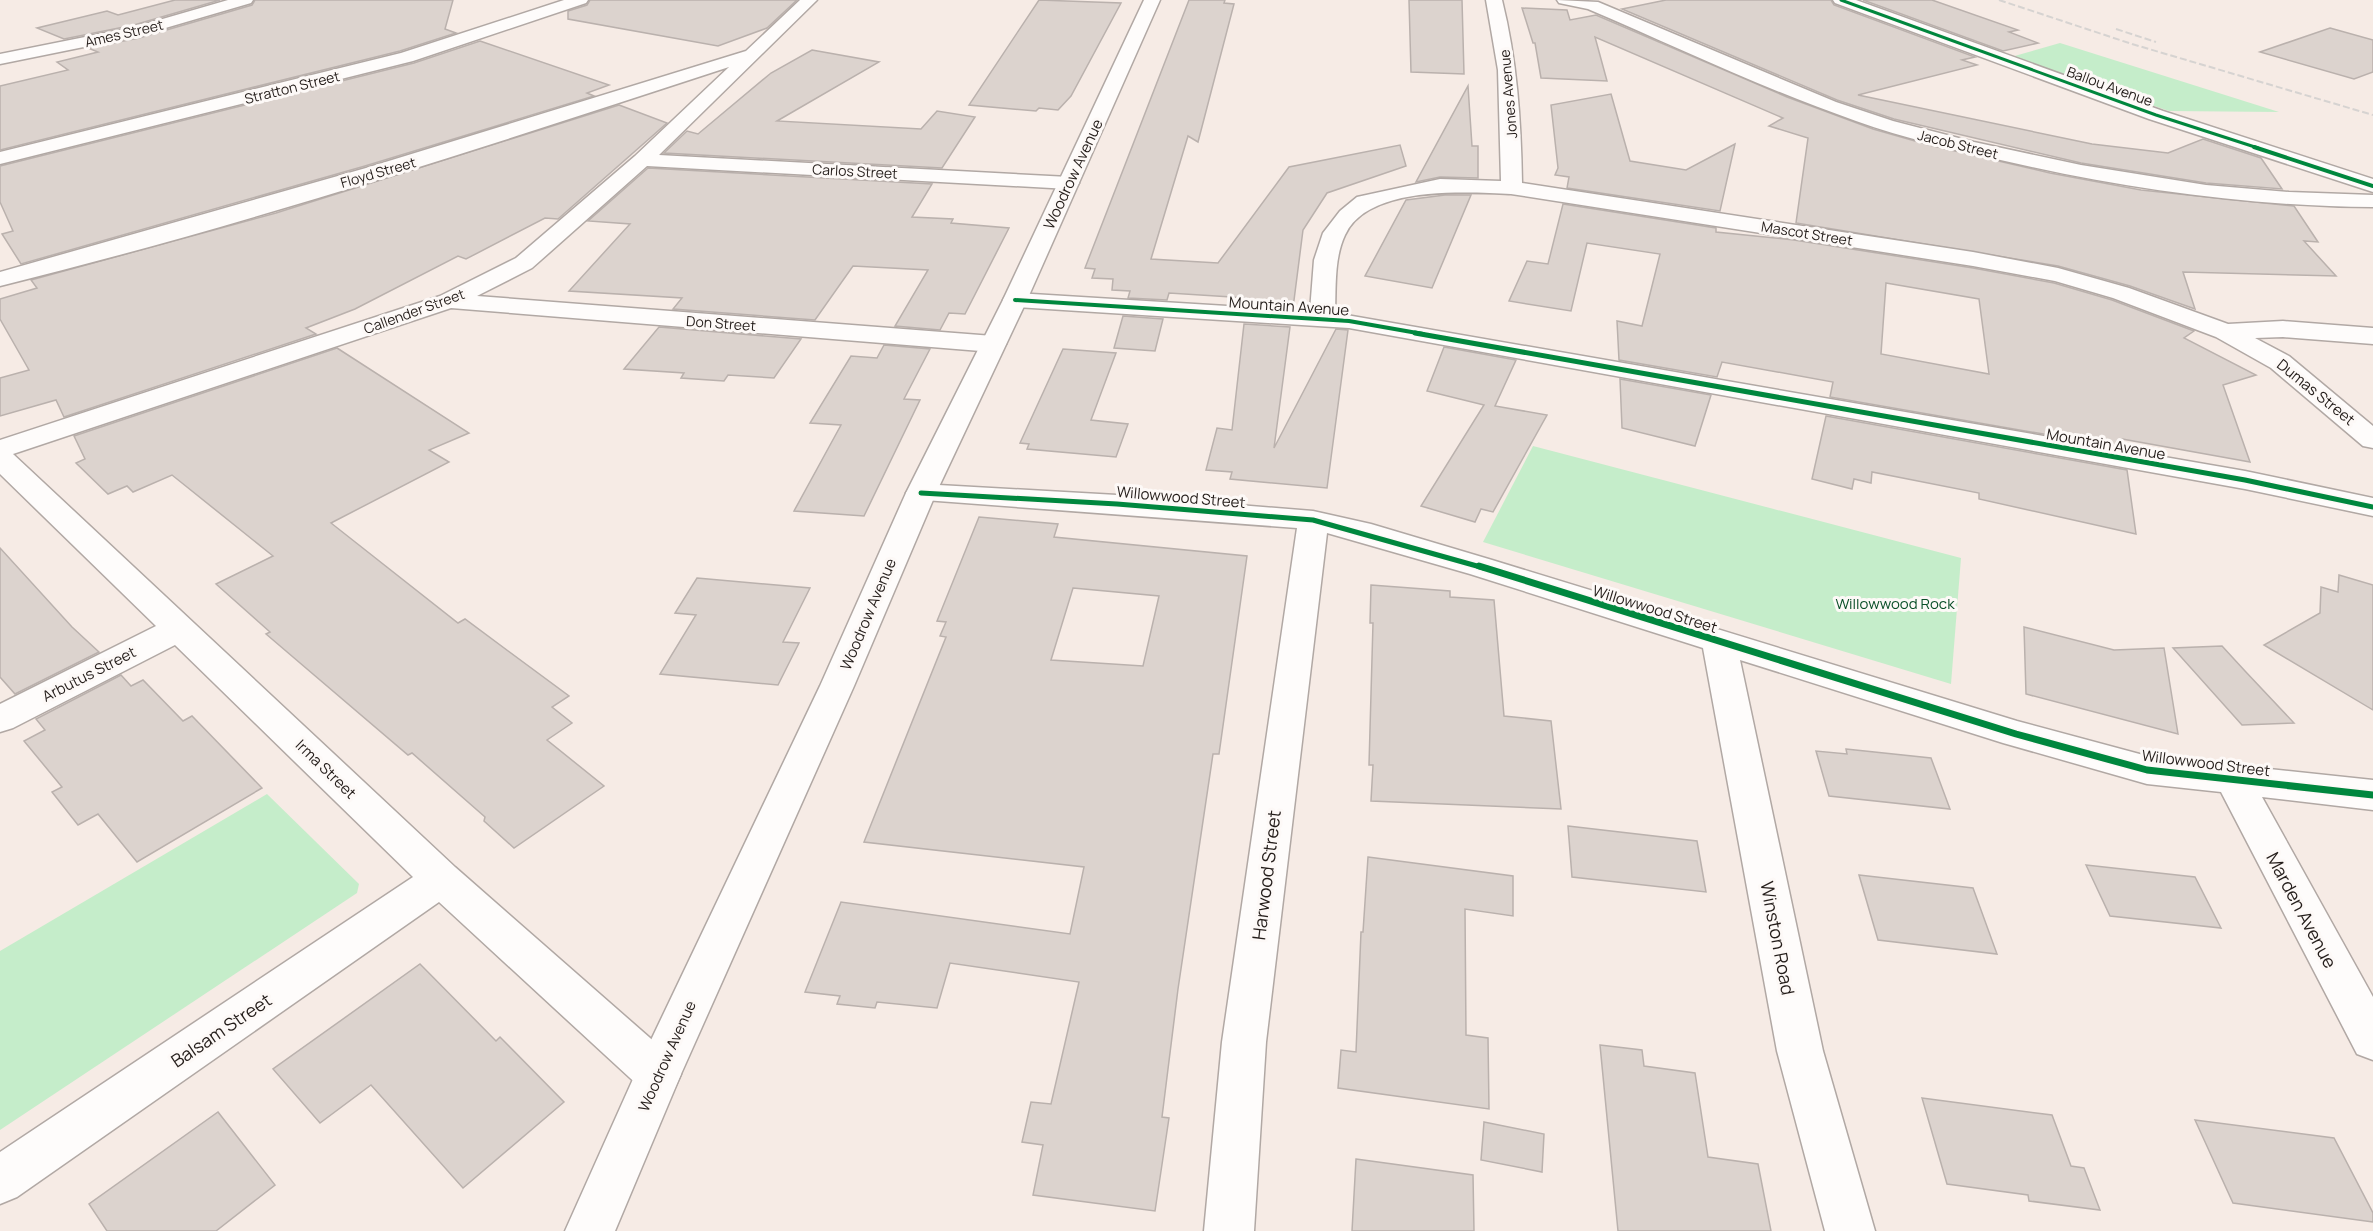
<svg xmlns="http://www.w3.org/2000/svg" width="2373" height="1231" font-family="Manrope,sans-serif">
<rect width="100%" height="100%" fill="#f6ebe5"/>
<g fill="#c5edca">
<path d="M2060,43L2279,112L2169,111L2011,57Z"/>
<path d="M1533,446L1961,558L1951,684L1483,542Z"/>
<path d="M267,794L359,884L357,893L0,1130V951Z"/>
</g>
<g fill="#dcd3ce" stroke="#bab1ad" stroke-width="1.5" fill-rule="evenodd">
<path d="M175,0H220L134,25L64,39L37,28L107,11L118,15Z"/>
<path d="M255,0H453L445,29L456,33L400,51L0,150V86L68,70L57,62L98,52L88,48L139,38L252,5Z"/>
<path d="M590,0H797L767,28L718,46L568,19V11L587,5Z"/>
<path d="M1039,0L1121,3L1071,96L1058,110L1039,108L1036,111L969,105Z"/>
<path d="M1189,0H1225L1224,3L1234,4L1198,142L1188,136L1151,259L1218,263L1289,167L1400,145L1406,166L1327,193L1303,230L1293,308L1246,305L1247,298L1169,293L1167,300L1128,298L1130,291L1112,290L1113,279L1092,278L1095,269L1085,268Z"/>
<path d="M1409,0H1462L1464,74L1411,72Z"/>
<path d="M1666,0H1831L1834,5L1975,57L1962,60L1977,65L1858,95L2092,144L2168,153L2203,139L2261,158L2282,189L2206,183L2081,163L1894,119L1837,100L1622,9Z"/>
<path d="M1863,0H1932L2018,30L2009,32L2038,43L2003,51Z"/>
<path d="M1522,8L1567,10L1570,20L1596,15L1787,97L1873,129L1929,145L2050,173L2141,190L2294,206L2318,242L2304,241L2336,276L2183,272L2195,309L2130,286L2058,266L1796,223L1808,138L1769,126L1783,118L1595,37L1607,81L1541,78L1535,43H1533Z"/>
<path d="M2330,28L2373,40V72L2354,79L2260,52Z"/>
<path d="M480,41L609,85L587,93L594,96L365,166L21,264L2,234L13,231L0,202V166L414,63Z"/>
<path d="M812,50L879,62L777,121L921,129L937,111L975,117L942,168L664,153L687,131L698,134L771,73Z"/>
<path d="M1468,86L1472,146H1478V178L1440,177L1416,182Z"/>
<path d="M1611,94L1630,161L1686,170L1735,144L1720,211L1567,188L1569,177L1555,175L1558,168L1551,105Z"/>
<path d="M619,105L667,123L558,219L545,218L466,259L458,256L355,309L306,328L316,334L64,417L56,400L0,416V378L29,370L0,319V299L37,288L31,280L276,213Z"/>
<path d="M648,168L932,184L912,217L953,219L951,223L1009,228L965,314L949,313L940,330L895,326L928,270L853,266L815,320L673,309L682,298L569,291L630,224L588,221Z"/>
<path d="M1445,195H1471L1432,288L1365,276L1406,200Z"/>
<path d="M1563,204L1716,228V232L1794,240L1973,268L2054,283L2112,300L2194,331L2184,338L2256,375L2223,385L2250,462L2122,439L2124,448L1830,397L1833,382L1722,362L1717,377L1619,360L1617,321L1642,326L1660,254L1587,243L1571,311L1509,301L1527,261L1548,264ZM1886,283L1979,299L1989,374L1881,354Z"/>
<path d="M1123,316L1163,319L1155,351L1114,348Z"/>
<path d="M1244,324L1290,327L1274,448L1336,329L1348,330L1327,488L1230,479L1232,472L1206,470L1217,428L1232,430Z"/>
<path d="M659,327L801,339L774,378L728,375L724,381L681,378L684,373L624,369Z"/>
<path d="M884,345L930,349L904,399L920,400L864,516L794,511L841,425L810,423L851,356L877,358Z"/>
<path d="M1444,347L1516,360L1495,406L1547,415L1493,512L1481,509L1475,522L1421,506L1484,405L1427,391Z"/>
<path d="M337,348L469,433L429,450L449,462L331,523L458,623L465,619L569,696L552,707L572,723L547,740L604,786L514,848L484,821L485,817L412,753L408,755L266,634L270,632L216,584L273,556L172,475L133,492L127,486L108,494L76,463L85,459L74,436Z"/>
<path d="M1063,349L1116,353L1091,420L1128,424L1116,457L1027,449L1029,444L1020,443Z"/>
<path d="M1620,379L1711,395L1695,446L1622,428Z"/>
<path d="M1826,416L2127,470L2136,534L1979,499V493L1872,472L1871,483L1854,479L1852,489L1812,479Z"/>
<path d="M979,517L1058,524L1054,537L1247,556L1219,754H1213L1178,989L1162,1117L1169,1118L1155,1211L1033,1195L1043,1145L1022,1142L1031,1102L1051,1104L1079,982L950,963L937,1008L877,1002L875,1008L837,1004L840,996L805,992L841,902L1070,934L1084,867L864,842L946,637L940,636L946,622L937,621ZM1073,588L1159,596L1143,666L1051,660Z"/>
<path d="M0,548L72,627L99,652L15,694L0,677Z"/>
<path d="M2339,575L2373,585V710L2264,645L2320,613L2321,587L2338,592Z"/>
<path d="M697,578L810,588L783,642L799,643L778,685L660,674L696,615L675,613Z"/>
<path d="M1371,585L1450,591V597L1494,600L1504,716L1551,721L1561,809L1371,801L1373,765H1369L1373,623H1370Z"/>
<path d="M2024,627L2114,650L2164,648L2178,734L2026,694Z"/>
<path d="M2222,646L2245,671L2294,723L2242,725L2173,648Z"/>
<path d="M121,675L131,686L143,680L183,721L192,716L262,788L137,862L98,814L78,825L52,792L62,787L24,741L45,730L36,719Z"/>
<path d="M1846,749L1931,758L1950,809L1829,796L1816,751L1847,754Z"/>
<path d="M1568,826L1697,841L1706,892L1572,877Z"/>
<path d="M1368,857L1513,876V916L1465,909L1466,1035L1488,1038L1489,1109L1338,1088L1341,1050L1356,1052L1361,932H1363Z"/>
<path d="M2086,865L2195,877L2221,928L2110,916Z"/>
<path d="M1859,875L1973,888L1997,954L1878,940Z"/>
<path d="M420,964L496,1041L500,1037L564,1102L463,1188L371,1085L320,1123L273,1069Z"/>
<path d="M1600,1045L1642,1050L1644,1066L1695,1073L1708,1157L1758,1164L1771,1231H1618Z"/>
<path d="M1922,1098L2052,1115L2071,1166L2084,1168L2100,1210L2029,1201L2028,1195L1947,1184Z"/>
<path d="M218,1112L275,1185L216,1231H107L89,1204Z"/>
<path d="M2195,1120L2334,1138L2373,1213V1222L2233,1203Z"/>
<path d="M1484,1122L1544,1134L1542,1172L1481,1160Z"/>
<path d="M1356,1159L1473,1175L1474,1231H1352Z"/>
</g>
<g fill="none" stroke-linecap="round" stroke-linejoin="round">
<defs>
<g id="street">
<path d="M228,0H253L251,3L138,36L0,64V54L135,27Z"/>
<path d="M564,0H588L586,3L413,61L0,164V152L401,53Z"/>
<path d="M800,0H817L659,155L1069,177L1076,179L1079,183L1076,187L1069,189L647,166L532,268L477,296L993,336L1002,339L1006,344L1002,349L993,352L451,308L13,454L455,867L674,1059L681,1074L674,1089L658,1095L642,1089L439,902L17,1197L0,1204V1152L413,877L175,645L13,728L0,732V704L156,626L0,474V440L440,296L516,258L635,156L729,67C488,146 246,225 0,286V272L366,168L746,51Z"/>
<path d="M1486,0H1502C1517,60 1521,121 1522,183L1973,252L2058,268L2129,288L2228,324L2283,321L2373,328V344L2283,337L2255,338L2289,356L2373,426V448L2363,446L2271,368L2216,337L2113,298L2055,281L1973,266L1511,194C1466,192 1368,185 1345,235C1334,258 1336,288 1335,313L2245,471L2373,498V516L2245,489L1349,328L1015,307L1006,305L1003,300L1006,295L1015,293L1310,311L1314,260L1323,233L1340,211L1357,197L1440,179L1501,181L1498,70Z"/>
<path d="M1557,0L1598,2L1836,102L1893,121L1974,142L2081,165L2206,185L2289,192L2373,195V207C2248,206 2126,189 2005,161C1955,150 1904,138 1856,121C1764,89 1677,47 1588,9L1559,3Z"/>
<path d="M1833,0H1856L2163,111L2373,179V192L2149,119L1835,3Z"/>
<path d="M921,484L1117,495L1313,511L1371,524L1492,560L2017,721L2147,756L2373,780V810L2262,797L2373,997V1060L2357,1054L2221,792L2147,784L2003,743L1740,660L1823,1051L1875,1231H1825L1777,1051L1703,648L1470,574L1327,533L1266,1042L1254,1231H1204L1222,1042L1297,528L911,499L906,493L911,487Z"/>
</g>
<path id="secondary" d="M1144,0H1160L1027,300L936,493L854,686L681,1074L615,1231H565L642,1059L820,686L906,493L1003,300Z"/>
</defs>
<use href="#street" stroke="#b1a8a4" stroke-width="3"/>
<use href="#secondary" stroke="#b1a8a4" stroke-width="3"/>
<use href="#street" fill="#fefcfb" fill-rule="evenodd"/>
<use href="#secondary" fill="#fefcfb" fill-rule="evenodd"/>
<g stroke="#d6d3d1" stroke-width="2" stroke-dasharray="7 3" stroke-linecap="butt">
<path d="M1999,0L2132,44L2373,115"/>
<path d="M2116,29L2156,42"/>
</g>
<defs>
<path id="cycleway-far3" d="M1841,0L2156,115L2258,148"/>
<g id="cycleway-far2">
<path d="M2254,147L2373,186"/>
<path d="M1015,300L1349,321L1423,334"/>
</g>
<g id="cycleway-far1">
<path d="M1415,333L2245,480L2373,507"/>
<path d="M921,493L1117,504L1313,520L1484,568"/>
</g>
<path id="cycleway" d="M1479,566L2016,734L2147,770L2373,795"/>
</defs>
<use href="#cycleway-far3" stroke="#fdf9f7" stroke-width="5"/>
<use href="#cycleway-far2" stroke="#fdf9f7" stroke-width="6"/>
<use href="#cycleway-far1" stroke="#fdf9f7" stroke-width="8"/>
<use href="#cycleway" stroke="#fdf9f7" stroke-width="10"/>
<use href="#cycleway-far3" stroke="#00873e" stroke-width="3"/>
<use href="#cycleway-far2" stroke="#00873e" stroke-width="4"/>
<use href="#cycleway-far1" stroke="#00873e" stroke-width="5"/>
<use href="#cycleway" stroke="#00873e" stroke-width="7"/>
</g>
<g text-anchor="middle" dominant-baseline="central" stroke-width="6" stroke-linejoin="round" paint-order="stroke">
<g font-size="14" fill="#241d1a" stroke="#fdf9f7">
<text transform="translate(124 33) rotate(-13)">Ames Street</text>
<text transform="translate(2110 86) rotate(20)">Ballou Avenue</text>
<text transform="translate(292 87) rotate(-14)">Stratton Street</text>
<text transform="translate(1508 94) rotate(-95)">Jones Avenue</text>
<text transform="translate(1958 144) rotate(14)">Jacob Street</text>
<text transform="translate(855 171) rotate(3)">Carlos Street</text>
<text transform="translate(378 172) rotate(-16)">Floyd Street</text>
<text transform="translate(1807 233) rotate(9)">Mascot Street</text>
<text transform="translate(414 311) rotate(-20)">Callender Street</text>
<text transform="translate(721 323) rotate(4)">Don Street</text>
</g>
<g font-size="15" fill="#241d1a" stroke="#fdf9f7">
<text transform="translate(1073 174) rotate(-65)">Woodrow Avenue</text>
<text transform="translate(1289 306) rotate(4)">Mountain Avenue</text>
<text transform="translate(2316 392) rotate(39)">Dumas Street</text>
<text transform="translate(2106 444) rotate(10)">Mountain Avenue</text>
<text transform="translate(1181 497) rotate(5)">Willowwood Street</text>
<text transform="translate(1655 609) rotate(17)">Willowwood Street</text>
<text transform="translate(868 614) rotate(-67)">Woodrow Avenue</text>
<text transform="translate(89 674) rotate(-27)">Arbutus Street</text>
<text transform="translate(2206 763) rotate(7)">Willowwood Street</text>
<text transform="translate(326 769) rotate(44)">Irma Street</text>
<text transform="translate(667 1056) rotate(-66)">Woodrow Avenue</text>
</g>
<g font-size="15" fill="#0a4f28" stroke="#fdf9f7">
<text x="1895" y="603">Willowwood Rock</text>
</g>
<g font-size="18" fill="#241d1a" stroke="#fdf9f7">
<text transform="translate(1266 875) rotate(-83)">Harwood Street</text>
<text transform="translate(2302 910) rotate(62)">Marden Avenue</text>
<text transform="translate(1778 938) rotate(79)">Winston Road</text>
<text transform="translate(221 1030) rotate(-34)">Balsam Street</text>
</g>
</g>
</svg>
